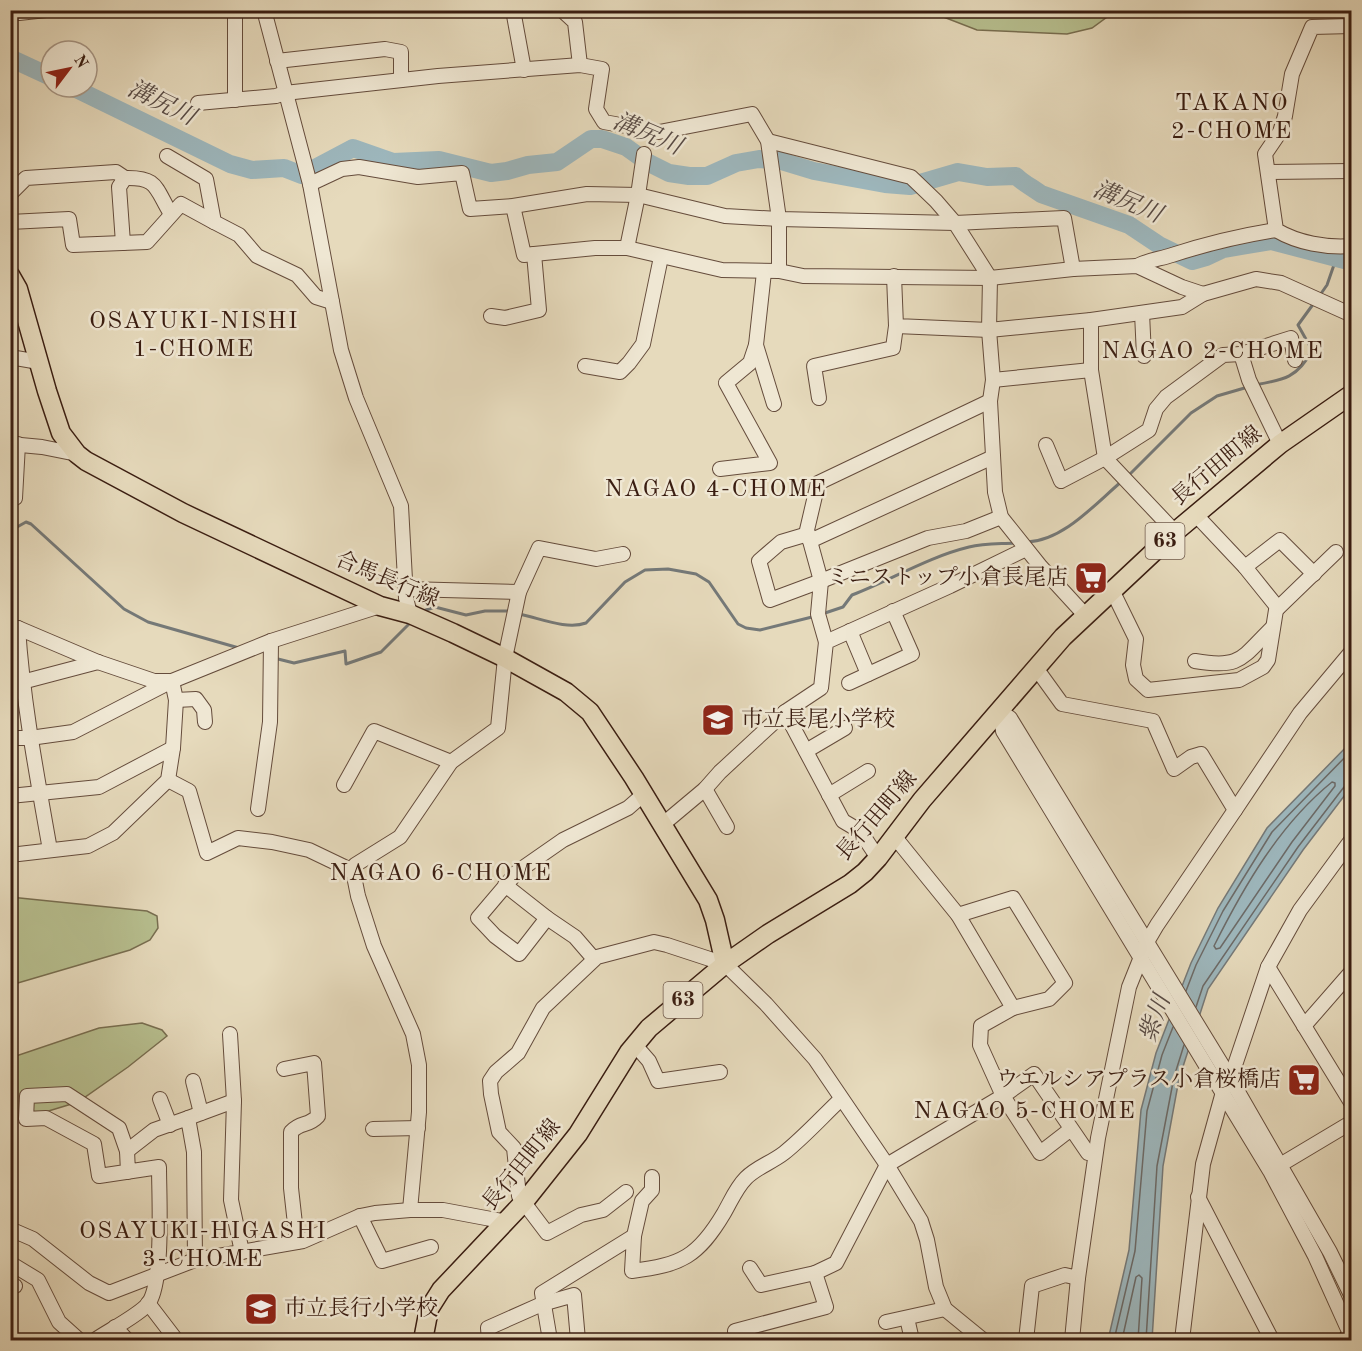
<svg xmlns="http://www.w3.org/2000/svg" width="1362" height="1351" font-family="'Old Standard TT','Noto Serif JP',serif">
<rect width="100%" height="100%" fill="#e6dabc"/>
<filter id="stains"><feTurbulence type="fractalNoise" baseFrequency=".00333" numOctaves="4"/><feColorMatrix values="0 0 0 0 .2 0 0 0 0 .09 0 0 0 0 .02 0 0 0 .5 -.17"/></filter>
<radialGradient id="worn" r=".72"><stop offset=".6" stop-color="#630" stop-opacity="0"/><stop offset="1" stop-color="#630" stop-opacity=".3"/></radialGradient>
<g fill="#b7bf8f" stroke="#786e50" stroke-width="1.5">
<path d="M928,11L1108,10V11L1107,17L1092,28L1067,34L977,30Z"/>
<path d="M10,897L147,911L157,916L158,928L150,940L130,950L11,985Z"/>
<path d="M142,1023L162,1030L167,1036L128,1067L78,1102L42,1113L11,1117L10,1058L99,1028Z"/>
</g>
<path fill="#9db7bd" stroke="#757978" stroke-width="1.5" d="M1351,742V787L1303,850L1208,989L1179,1079L1163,1166L1152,1340H1108L1129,1250L1141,1110L1156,1053L1191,963L1218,908L1267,828Z"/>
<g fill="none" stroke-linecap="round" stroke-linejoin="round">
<g stroke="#6c6a67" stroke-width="1.5">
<path d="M1332,782L1335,783V786L1292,842L1220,948L1216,949L1214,946C1244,886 1280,824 1332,782Z"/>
<path d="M1186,991L1196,965L1223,911L1272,832L1352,750"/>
<path d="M1196,1007L1203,986L1298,847L1344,787L1352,784"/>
<path d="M1114,1340L1135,1251L1147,1111L1162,1055L1173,1027"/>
<path d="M1122,1340L1136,1277L1139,1275L1142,1278L1138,1340"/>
<path d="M1146,1340L1157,1166L1174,1077L1184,1045"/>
</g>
<g stroke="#757978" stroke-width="3">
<path d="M1320,295L1327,285L1336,259"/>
<path d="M1254,385C1283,380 1298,378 1312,350L1298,325L1314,303"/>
<path d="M1128,476L1191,413L1217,396L1248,387"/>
<path d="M10,531L26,522L31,524L124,609L148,622L239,648"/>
<path d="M1027,542C1063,541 1095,504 1121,482"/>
<path d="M423,611L435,607L466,615L485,611H511"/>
<path d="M519,614C540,618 566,630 586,623L625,582L645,570L668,569L696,574L709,582L738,624L746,628L760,630L816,616"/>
<path d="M822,614L843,607L852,595C891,580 928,557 969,547C984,543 999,544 1015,543"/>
<path d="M274,658L294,663L345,651L346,664L381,652L412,621"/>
</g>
<g stroke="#9db7bd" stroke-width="18">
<path d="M10,58L51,77"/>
<path d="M72,87L230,164L252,170L284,168L302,175L353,148L393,162L439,160L491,173L507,171L528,165L557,162L591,139H602L626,147L647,162L669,173L689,176H707L736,163L759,159L781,161L814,171L885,184L910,186L958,172L987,177L1016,176C1024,184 1032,187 1041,194L1129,225L1159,245L1192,261L1206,257L1223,249L1271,241L1352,262"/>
</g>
<defs>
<g id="minor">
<path d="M235,10V100"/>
<path d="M264,10L310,184L341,350L356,398L401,506L406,598L410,614"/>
<path d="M513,10L524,70"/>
<path d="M562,10L575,22L580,65"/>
<path d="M10,11L19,13L46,10"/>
<path d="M1352,26L1312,27L1292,74L1285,116L1280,132L1265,154L1276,230C1298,243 1326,248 1352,246"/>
<path d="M277,61L385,49L401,52V80"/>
<path d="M198,103L276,96L285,93L438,76L580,65L602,69L596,109L604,122L659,132L752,114L768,141L779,219V271"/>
<path d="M768,141L911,177L936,201L955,223L990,278L989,330L993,380L990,401L995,492L1001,517L1041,567L1085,615"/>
<path d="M167,156L206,179L214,222L239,235L257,256L297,275L316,297L332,302"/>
<path d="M1268,172L1352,171"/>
<path d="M125,178C158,177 155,188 171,214"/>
<path d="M310,184L342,169L359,167L418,177L462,173L470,209L513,206L587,194L638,195L725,216L779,219L955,223L1064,218L1073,269"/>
<path d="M10,194L26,178L116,172L125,178L119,187L123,243"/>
<path d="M513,206L524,255L595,248H627L722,270L779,271L803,276L990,278L1073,269L1137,266L1182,287L1203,294"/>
<path d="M10,222L69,219L73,245L147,242L181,204L214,222"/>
<path d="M627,248L638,195L644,154"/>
<path d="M1137,266C1148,260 1160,259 1172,255C1209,243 1238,236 1276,230"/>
<path d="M764,272L756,345L774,404"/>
<path d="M894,276L896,326L989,330L1091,320L1182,307L1203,294L1256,279L1281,283L1352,315"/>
<path d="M1142,313L1144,356"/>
<path d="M491,316L505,318L539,310L534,254"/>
<path d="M1091,320V370L1105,458L1175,532"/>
<path d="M10,357L39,362"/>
<path d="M585,366L620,372L629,363L643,344L661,257"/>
<path d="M993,380L1091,370"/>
<path d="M819,398L814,366L893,348L896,326"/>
<path d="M990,401L818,483L807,530L810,541L993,457"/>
<path d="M10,444L42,447L77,454"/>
<path d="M1280,444L1249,380L1241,354L1291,338L1295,360"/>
<path d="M1046,445L1061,481L1105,458L1149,430L1156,409L1166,397L1223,355L1241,354"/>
<path d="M720,469L770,463L726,383L750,363L756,345"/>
<path d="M10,501L15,498L18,444"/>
<path d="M1196,515L1245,567"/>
<path d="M808,534L781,542L759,561L770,600L821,581L818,614L826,642"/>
<path d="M810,541L821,581L928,538L966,531L1001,517"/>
<path d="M406,589L519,592"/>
<path d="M1112,590L1136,639L1133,665L1136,679L1148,690L1239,680L1263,667L1268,660L1276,610L1336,552"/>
<path d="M1278,608L1245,567L1280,540L1314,574"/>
<path d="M13,628H18L98,662L154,681H169"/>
<path d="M18,628C23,703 37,776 50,850"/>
<path d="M850,631L868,674"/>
<path d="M1195,661C1242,669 1241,658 1273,627"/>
<path d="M10,683L22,682L98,662"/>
<path d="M849,683L912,654L893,611"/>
<path d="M176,700L196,699L204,710L205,722"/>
<path d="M1000,711L1003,731L1270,1171L1315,1256L1352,1338"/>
<path d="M1000,711L1010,718L1230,1078L1330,1252L1352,1297"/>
<path d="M785,712L843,821L860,831L878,858"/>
<path d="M10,738H30L73,732L172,681L271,641L380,606"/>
<path d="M806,751L845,728"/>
<path d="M168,780L189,791L207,853L238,838L272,842L309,850L355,872"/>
<path d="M344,785L374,731L451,762"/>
<path d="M705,789L727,827"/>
<path d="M829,795L868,771"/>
<path d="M10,796L99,787L173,748"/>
<path d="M258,809L270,722L271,641"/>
<path d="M1235,810L1300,713L1352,651"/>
<path d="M662,825L705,789L720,772L785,712L821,688L826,642L950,586L1026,549"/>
<path d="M10,855L88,846L113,833L168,780L173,748L176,700L172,681"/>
<path d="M505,885L547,918L519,954L495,936L478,918L517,872L563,840L628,808L644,794"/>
<path d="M958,915L1013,898L1065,983L1049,999L1013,1008"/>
<path d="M547,918L575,937L594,959"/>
<path d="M1268,967L1352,1104"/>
<path d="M1304,1026L1352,971"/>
<path d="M230,1034L234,1101L231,1200L242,1252"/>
<path d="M635,1045L649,1061L658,1081L720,1072"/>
<path d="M284,1069L314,1063L318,1116C308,1127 301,1121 291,1132V1188L297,1242"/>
<path d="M193,1081L201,1113"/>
<path d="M160,1099L170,1125"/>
<path d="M188,1118L234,1101"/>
<path d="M373,1129L418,1128"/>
<path d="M1071,1129L1040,1153L1003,1096L1034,1074L1088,1153"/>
<path d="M127,1151L154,1130L188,1118L194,1152L195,1260"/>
<path d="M1275,1168L1352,1122"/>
<path d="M626,1192L603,1210L581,1215L547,1233L519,1196L514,1148L499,1132L491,1094L490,1081L496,1072L518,1053L543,1008L597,957L654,942L667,945L725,964L766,1004L815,1059L887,1165L921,1221L927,1240L936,1287L945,1309L983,1340"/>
<path d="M1198,1197L1272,1340"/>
<path d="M410,1210L419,1112V1065L413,1034L374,946L358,896L354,876L355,865L400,837L451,762L498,728L505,658L519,592L539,548L596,559L623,554"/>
<path d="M360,1216L382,1261L431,1247"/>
<path d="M10,1229L33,1239L89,1283L109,1293L195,1260L303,1241L360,1216L375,1213L410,1210H443L507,1222"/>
<path d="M634,1236L642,1201L652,1190V1177"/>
<path d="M10,1263L38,1280L59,1322L79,1340"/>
<path d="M750,1268L761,1285L815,1273"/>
<path d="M10,1284L15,1286"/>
<path d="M148,1303L174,1337"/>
<path d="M907,1318L912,1340"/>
<path d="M886,1322L945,1309"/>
<path d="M115,1327L127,1340"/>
<path d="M735,1331L826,1307L815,1273L836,1263L887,1165L1003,1096L980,1045L981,1026L1013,1008L958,915L894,836"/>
<path d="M95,1340C108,1331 139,1315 148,1304C164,1283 159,1196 159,1167L99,1176L94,1144L46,1118L26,1119L27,1096L67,1094L119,1128L127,1151L128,1172"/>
<path d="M489,1340L488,1328L542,1304L574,1295L578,1340"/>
<path d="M550,1340L542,1293L634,1236L632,1271C681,1265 698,1257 724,1213C731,1201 736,1188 746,1178C757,1167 771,1163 784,1153C804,1137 822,1117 841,1099"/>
<path d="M1026,1340L1032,1286L1065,1275L1078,1278L1098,1138L1129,987L1147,942L1157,925L1235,810L1201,754L1191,757L1174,769L1153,721L1062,704L1036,668"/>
<path d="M1072,1340L1078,1278"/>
<path d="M1182,1340L1203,1164L1223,1092L1234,1068L1268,967L1300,910L1352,839"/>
</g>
<g id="major">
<path d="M10,275L18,289L47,391L61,433L77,454L86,461L183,513L380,606L410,614L453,633L505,658L566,692L590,712L634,778L708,900L715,920L725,964"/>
<path d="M423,1340L429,1309L441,1290L524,1202L578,1134L629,1052L649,1028L725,964L768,934L850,884L865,872L878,858L922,800L1063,637L1175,532L1280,444L1352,394"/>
</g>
<path id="highway" d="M1348,1340L1352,1339"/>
</defs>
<use href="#minor" stroke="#654c3c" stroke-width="16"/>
<use href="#major" stroke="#3a1d11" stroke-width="21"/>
<use href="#highway" stroke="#3a1d11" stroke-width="22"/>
<use href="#minor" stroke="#efe7d3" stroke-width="14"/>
<use href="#major" stroke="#e6dabc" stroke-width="18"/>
<use href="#highway" stroke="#e6dabc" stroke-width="20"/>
</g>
<defs>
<symbol id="supermarket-square" viewBox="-11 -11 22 22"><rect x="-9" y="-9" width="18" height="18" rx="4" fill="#8f2418" stroke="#efe7d3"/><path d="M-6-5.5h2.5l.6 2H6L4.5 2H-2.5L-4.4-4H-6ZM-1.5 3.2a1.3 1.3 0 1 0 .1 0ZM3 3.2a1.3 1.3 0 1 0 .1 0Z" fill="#fff"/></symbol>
<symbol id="school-square" viewBox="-11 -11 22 22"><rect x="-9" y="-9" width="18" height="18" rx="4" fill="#8f2418" stroke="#efe7d3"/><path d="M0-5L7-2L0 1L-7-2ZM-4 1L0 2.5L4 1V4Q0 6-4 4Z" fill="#fff"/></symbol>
</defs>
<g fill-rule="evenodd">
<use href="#supermarket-square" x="1072" y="559" width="38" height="38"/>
<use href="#school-square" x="699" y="701" width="38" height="38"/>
<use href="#supermarket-square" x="1285" y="1061" width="38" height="38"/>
<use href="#school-square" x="242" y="1290" width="38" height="38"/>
</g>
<g text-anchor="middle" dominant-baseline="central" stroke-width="5" stroke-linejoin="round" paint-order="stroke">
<g fill="#efe7d3" stroke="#705a4b" stroke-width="1.5">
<rect x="1145.5" y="523" width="39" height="36" rx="4.5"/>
<rect x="663.5" y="982" width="39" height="36" rx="4.5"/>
</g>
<g font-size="21" font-weight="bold" fill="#3a1d11">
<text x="1165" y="541">63</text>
<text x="683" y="1000">63</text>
</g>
<g font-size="22" fill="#3a1d11" stroke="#efe7d3">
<text transform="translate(1217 466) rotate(-40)">長行田町線</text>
<text transform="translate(387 580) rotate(23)">合馬長行線</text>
<text transform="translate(877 816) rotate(-49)">長行田町線</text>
<text transform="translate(522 1165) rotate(-51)">長行田町線</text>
</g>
<g font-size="22" fill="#3a1d11" stroke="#efe7d3" text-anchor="end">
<text x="1068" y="578">ミニストップ小倉長尾店</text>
<text x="741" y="720" text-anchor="start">市立長尾小学校</text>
<text x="1281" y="1080">ウエルシアプラス小倉桜橋店</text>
<text x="284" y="1309" text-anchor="start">市立長行小学校</text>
</g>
<g font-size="24" font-style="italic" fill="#584b45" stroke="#efe7d3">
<text transform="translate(161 104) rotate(26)">溝尻川</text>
<text transform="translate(647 135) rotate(23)">溝尻川</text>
<text transform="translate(1127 203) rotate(23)">溝尻川</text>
<text transform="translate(1156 1019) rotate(-70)">紫川</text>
</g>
<g font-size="24" letter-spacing="1.5" fill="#3a1d11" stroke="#efe7d3">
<text x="1232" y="104">TAKANO<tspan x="1232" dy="28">2-CHOME</tspan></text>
<text x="194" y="322">OSAYUKI-NISHI<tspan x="194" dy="28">1-CHOME</tspan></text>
<text x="1213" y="352">NAGAO 2-CHOME</text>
<text x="716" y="490">NAGAO 4-CHOME</text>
<text x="441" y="874">NAGAO 6-CHOME</text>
<text x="1025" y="1112">NAGAO 5-CHOME</text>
<text x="203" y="1232">OSAYUKI-HIGASHI<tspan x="203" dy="28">3-CHOME</tspan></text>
</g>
</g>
<rect width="1362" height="1351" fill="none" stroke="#e6dabc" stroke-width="36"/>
<rect x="12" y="12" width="1338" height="1327" fill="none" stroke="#3a1d11" stroke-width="3"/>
<rect x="18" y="18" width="1326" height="1315" fill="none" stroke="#3a1d11" stroke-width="1.5"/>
<g transform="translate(69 69) rotate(58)"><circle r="28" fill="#efe7d3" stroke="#a79685" stroke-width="1.5"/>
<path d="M0-4.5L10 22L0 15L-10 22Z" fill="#8f2418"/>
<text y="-9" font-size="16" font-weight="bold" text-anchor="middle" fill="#3a1d11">N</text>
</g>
<rect width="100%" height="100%" filter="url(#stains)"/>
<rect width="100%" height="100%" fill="url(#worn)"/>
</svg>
